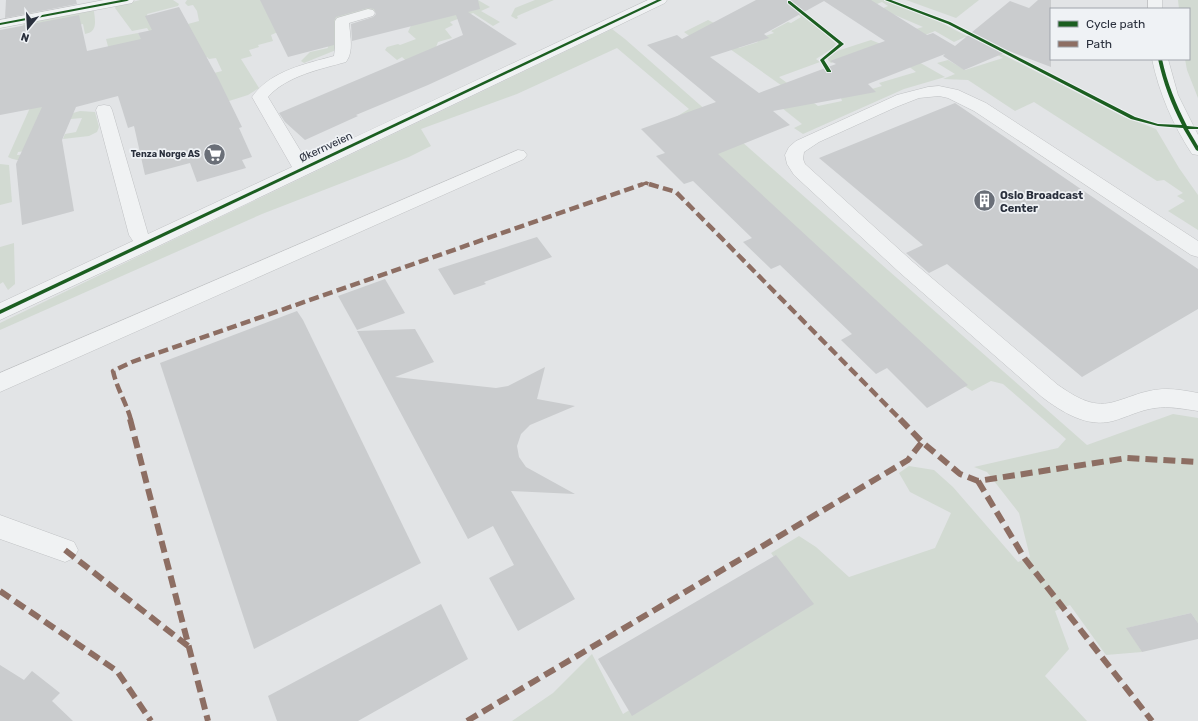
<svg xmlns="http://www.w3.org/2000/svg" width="1198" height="721" font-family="Rubik,sans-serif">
<rect width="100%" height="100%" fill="#e2e4e6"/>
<g fill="#d2dad2">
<path d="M140,0H173L179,4L178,6L147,14L150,25L162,31L199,21L197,11L193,5L188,6L185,3L187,0H478L490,7L481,11L500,22L493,26L473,13L450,22L453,25L445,29L452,38L438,42L436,47L412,66L402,57L397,60L385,50L387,47L398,44L400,45L416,39L408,32L413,21C384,12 369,4 340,20L336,50L304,63L301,61L310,52L328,48L327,44L334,42L329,32L280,31L271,35L273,41L258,45L259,47L249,50L252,56L241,59L259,88L248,95L229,101L210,74L222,71L216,58L209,59L207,57L104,82L66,115L80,111L95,112L99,127L97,132L89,136L63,139L65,134L76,132L82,118L38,122L26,151L18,152L17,155L55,153C43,160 21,164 8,157L33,101L22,27L24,23L87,10L94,11C95,21 98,32 85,34L83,24L46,32L74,55L109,50L106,39L138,33L141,38L151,34L147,28L132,31L115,8L116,6Z"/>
<path d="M535,0H554L517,16L518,18L516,19L511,16L515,8Z"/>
<path d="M865,0H885L928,16L1124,117L1156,129L1179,168L1198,195V230L1168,211L1185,201L1177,196L1183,193L1164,180L1157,181L1034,102L1015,111L968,80L943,79L955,74L937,63L948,60L965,70L1003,58L965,37L954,42L935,31L903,44L888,37L923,27L881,9L888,6L882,2L877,4Z"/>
<path d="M906,0H979L956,18Z"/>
<path d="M1178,0H1198V98L1187,70L1185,59H1189V9H1179Z"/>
<path d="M788,5L825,33L836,44L833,48L816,59L820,62L779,77L818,106L842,101L841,98L882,86L879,83L916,72L907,65L917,61L945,77L904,89L803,134L794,128L802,124L782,108L795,95L720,42L708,50L684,32L708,20L722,27L709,32L739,48L758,42L756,39L774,33L771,31L788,22L791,23L801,17Z"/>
<path d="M612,29L625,39L1087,445L1173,414L1198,418V623L1191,613L1127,628L1142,652L1106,655L1070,605L1055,611L1069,649L1045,676L1087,721H512L553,693L592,654L623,714L807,601L771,553L799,536L816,547L849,577L935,548L951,513L910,492L899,473L909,466L934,470L953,487L1018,562L1030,557L1019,513L987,472L974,467L1058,448L1066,439L1003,384L991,381L972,391L966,387L676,117L689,109L617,48L517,94L421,129L431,146L409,157L262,214L0,330V323Z"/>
<path d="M871,40L898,51L875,47L831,63L828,60V58L837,51Z"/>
<path d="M0,164L9,165L12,202L0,205Z"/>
<path d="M14,243L15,284L8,290L3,282L0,284V247Z"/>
</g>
<g fill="#caccce" fill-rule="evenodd">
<path d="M6,0H76L77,4L5,18Z"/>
<path d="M260,0H478L480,9L468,12L517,44L428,85L356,115L358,116L305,140L285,122L279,113L463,35L456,15L352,41L351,24L373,17L376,14L374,9L368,8L336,17L334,21V45L288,57Z"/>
<path d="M756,0H871L927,35L933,33L955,46L1010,1L1029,8L1038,0H1051V67L1009,51L964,70L943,56L945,54L868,84L876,92L773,111L790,125L718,154L968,385L927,408L887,368L876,374L841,340L852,334L780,265L771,269L743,242L752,238L693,181L684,184L656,156L665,153L641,129L716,102L647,45L677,35L682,39ZM824,1L885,41L830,61L836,64L759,93L710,57L769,38L764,34Z"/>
<path d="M179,7L218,78L242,127L239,128L252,157L242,160L246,168L197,182L190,163L145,175L134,126L128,128L118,96L76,107L62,140L74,211L22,225L16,164L42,107L0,115V30L79,15L87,51L141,39L138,33L152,30L145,16Z"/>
<path d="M955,103L1198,269V309L1082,377L947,264L929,273L906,253L923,245L819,158Z"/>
<path d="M537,237L552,257L484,282L486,284L454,295L438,269Z"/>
<path d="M385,279L405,313L357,330L338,296Z"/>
<path d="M297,311L303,320L421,563L254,649L160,363Z"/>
<path d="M415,329L434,362L395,377L496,388L508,386L545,367L537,399L575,406L530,425L521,434L517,446L519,457L526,467L575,494L511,491L575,599L518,631L489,578L514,565L493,526L468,539L357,331Z"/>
<path d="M776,555L814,604L632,716L598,659Z"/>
<path d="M441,604L468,659L358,721H277L268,696Z"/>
<path d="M1191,613L1198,623V639L1142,652L1126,628Z"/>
<path d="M0,665L24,680L32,671L60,693L52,701L73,721H0Z"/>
</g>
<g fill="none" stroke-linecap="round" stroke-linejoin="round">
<defs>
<g id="minor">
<path d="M104,0H134L132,3L127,4L0,28V20Z"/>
<path d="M648,0H667L665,3L152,249L0,320V303L133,241L129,235L96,110L98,106L104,105L110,106L112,110L148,234L292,167L252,97C270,71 305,64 334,56L335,48V21L337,18L368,9L373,10L375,13L373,16L349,23C350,35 354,52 346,62C321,69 286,76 268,97L306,160Z"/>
<rect x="1148" y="0" width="14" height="9"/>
<path d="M1152,59H1168L1178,95L1198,135V155L1192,154C1173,125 1159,93 1152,59Z"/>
<path d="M939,86L958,90L986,103L1198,241V257L1191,255L974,111L948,98L939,96L919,98L896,107L819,142L804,152L803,159L805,164L913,262L1058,385C1077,398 1094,409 1117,401C1128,398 1138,393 1149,391C1166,387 1182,390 1198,393V411C1184,409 1169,406 1155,408C1140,410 1127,417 1113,421C1087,428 1062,412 1042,397L899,272L794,175L787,164L785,155L789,147L796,141L897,95L928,87Z"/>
<path d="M518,150L524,151L527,155L524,159L0,392V373Z"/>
<path d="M0,515L74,542L78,550L74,558L65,562L0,539Z"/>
</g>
</defs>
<use href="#minor" stroke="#c0c2c4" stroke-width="1"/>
<use href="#minor" fill="#f0f2f3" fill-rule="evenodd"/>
<path stroke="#8d6e63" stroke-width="3.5" stroke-dasharray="8 3.5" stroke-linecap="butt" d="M641,185L646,183L652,185"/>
<g stroke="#8d6e63" stroke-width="4.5" stroke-dasharray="10 4.5" stroke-linecap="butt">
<path d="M649,184L676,192L901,420"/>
<path d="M131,420C126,402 117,389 113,371L132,362L643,184"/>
</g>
<g stroke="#8d6e63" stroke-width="6" stroke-dasharray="12 6" stroke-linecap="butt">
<path d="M130,419L208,721"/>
<path d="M900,419L922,442L960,474L978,481L1127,458L1198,462"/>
<path d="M978,481L1025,559L1152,721"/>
<path d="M65,550L188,646"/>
<path d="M0,591L117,671L151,721"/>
<path d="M467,721L908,460L922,442"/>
</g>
<defs>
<g id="cycleway">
<path d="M121,0H129L127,1L0,25V23Z"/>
<path d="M657,0H662L0,314V310Z"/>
<path d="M885,0H891L950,22L1135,117L1158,124L1182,125C1171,104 1163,82 1158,59H1162C1167,83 1176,104 1187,126L1198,127V129H1188L1198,146V151L1196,150L1183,128L1158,126L1131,119L948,24Z"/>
<path d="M788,1H790L844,44L824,60L831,71V72H827L820,60L839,44L788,3Z"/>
</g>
</defs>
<use href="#cycleway" stroke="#eff2f5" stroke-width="2"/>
<use href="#cycleway" fill="#1b5e20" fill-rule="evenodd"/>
</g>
<defs>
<symbol id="supermarket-disc" viewBox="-11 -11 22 22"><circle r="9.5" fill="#6a6f78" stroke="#eff2f5"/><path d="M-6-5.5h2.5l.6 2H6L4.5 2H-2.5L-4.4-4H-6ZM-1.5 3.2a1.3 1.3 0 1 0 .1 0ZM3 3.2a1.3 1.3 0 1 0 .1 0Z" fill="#fff"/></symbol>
<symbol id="building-disc" viewBox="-11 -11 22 22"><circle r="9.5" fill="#6a6f78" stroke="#eff2f5"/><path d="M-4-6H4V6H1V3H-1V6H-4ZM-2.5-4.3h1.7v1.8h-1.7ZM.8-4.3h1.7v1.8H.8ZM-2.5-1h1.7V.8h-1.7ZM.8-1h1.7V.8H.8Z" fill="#fff"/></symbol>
</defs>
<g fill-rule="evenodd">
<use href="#supermarket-disc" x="202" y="142" width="25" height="25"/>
<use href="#building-disc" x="972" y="188" width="25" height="25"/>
</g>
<g text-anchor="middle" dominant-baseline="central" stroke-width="3.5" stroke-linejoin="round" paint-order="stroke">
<g font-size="9" font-weight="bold" fill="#2a303d" stroke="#eff2f5" text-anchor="end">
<text x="200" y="154">Tenza Norge AS</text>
</g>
<g font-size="11" fill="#2a303d" stroke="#eff2f5">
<text transform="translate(326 147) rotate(-25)">Økernveien</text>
</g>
<g font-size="11" font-weight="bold" fill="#2a303d" stroke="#eff2f5" text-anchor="start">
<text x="1000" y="195">Oslo Broadcast<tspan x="1000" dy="13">Center</tspan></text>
</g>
</g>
<rect x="1050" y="8" width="140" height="52" fill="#eff2f5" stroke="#a0a4ab"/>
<rect x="1058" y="21" width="20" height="6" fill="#1b5e20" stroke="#a0a4ab"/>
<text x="1086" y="28" font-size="12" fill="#2a303d">Cycle path</text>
<rect x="1058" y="41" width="20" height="6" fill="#8d6e63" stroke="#a0a4ab"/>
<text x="1086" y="48" font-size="12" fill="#2a303d">Path</text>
<g transform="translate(28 28) rotate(198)" stroke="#eff2f5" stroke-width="3" paint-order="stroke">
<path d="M0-3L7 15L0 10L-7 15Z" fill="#2a303d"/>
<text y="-6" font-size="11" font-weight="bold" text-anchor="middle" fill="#2a303d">N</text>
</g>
</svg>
